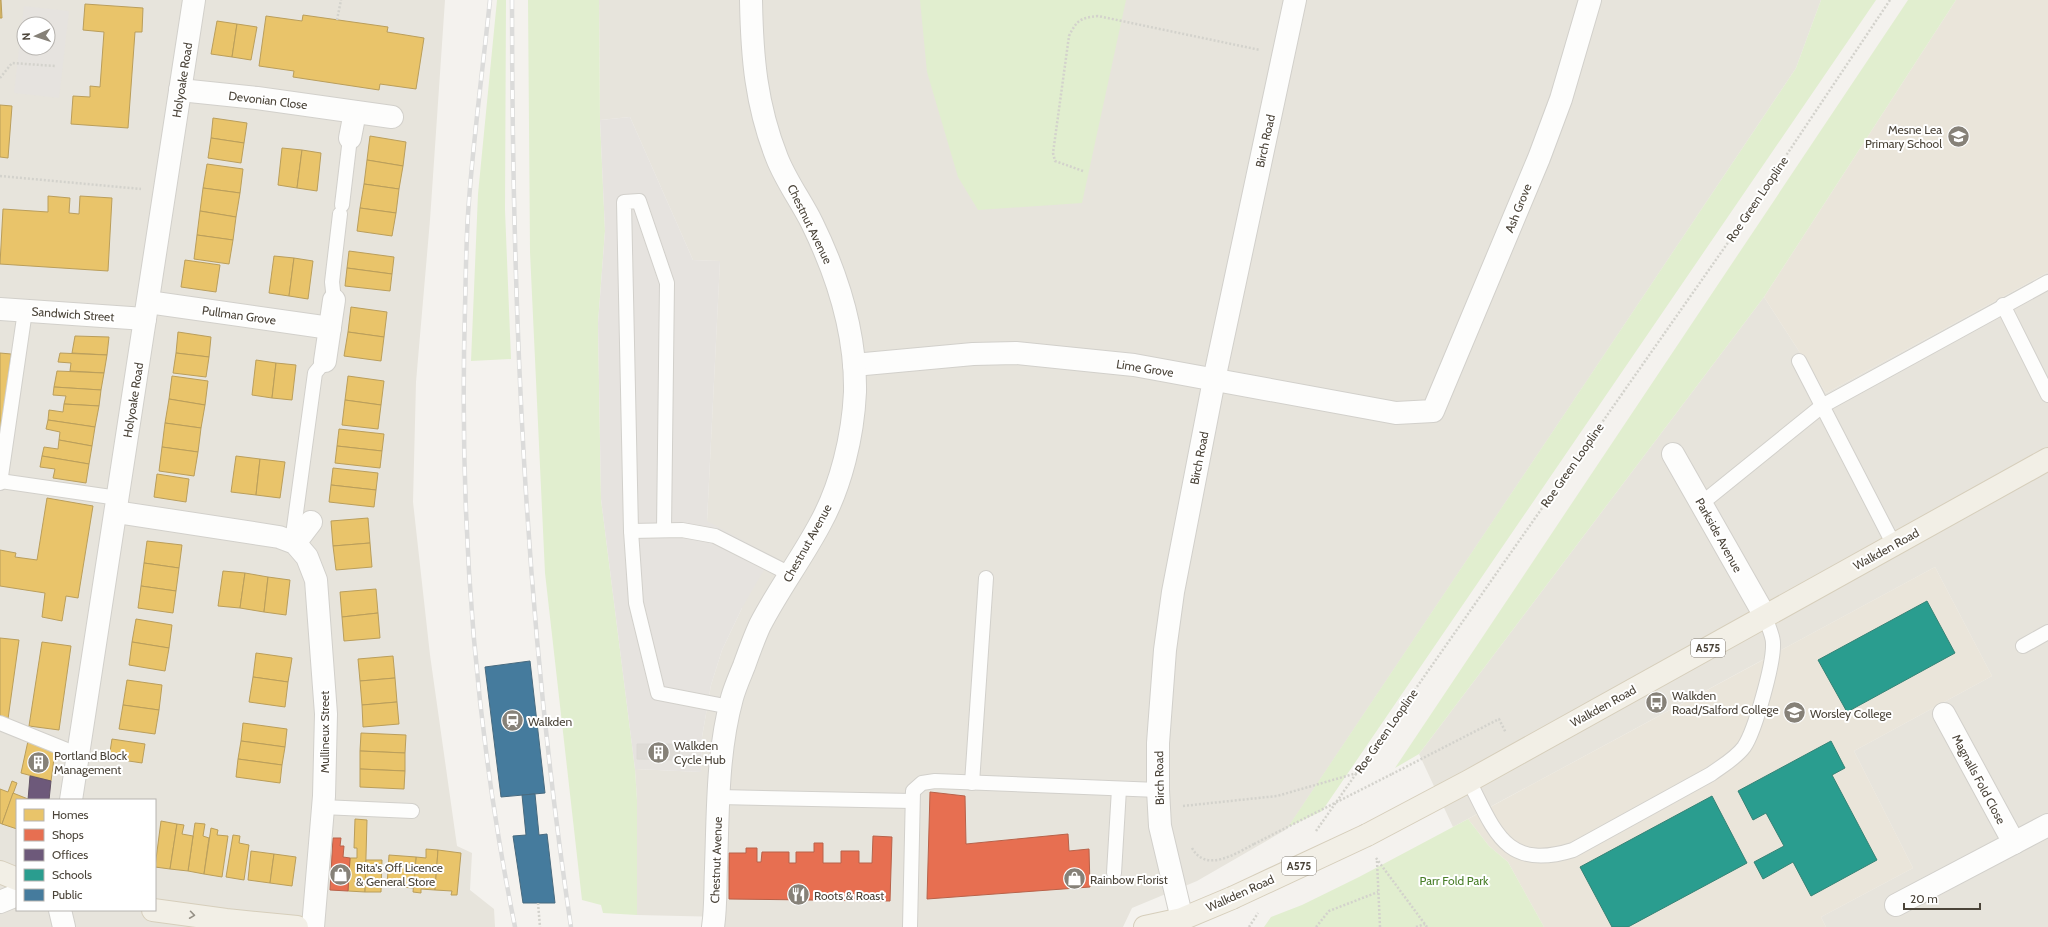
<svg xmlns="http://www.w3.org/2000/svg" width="2048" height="927" font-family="Cabin,sans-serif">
<rect width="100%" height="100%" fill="#f4f2ee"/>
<g fill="#e7e4dc" fill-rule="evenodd">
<path d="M0,0H445L430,220L416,382L413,502L430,655L457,846L472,853L470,890L494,909L495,927H0ZM24,24H48V48H24ZM17,800H155V910H17Z"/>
<path d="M599,0H1821L1796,68L1287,829L1197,881L1132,908L1123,927H720L724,917L637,915V800L635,769L701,772L702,737L711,685L722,650L742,608L707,522L720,261L693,260L630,117L600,120Z"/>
<path d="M2048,272V927H1826L1821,917L1913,868L1854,751L1992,676L1935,567L1453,827L1419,754L1764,297L1826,393Z"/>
</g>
<g fill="#eae5da">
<path d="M1956,0H2048V272L1826,393L1764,297Z"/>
<path d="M1935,567L1992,676L1854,751L1913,868L1821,917L1826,927H1544L1508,862L1489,846L1468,819Z"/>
</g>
<g fill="#e1eecf">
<path d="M497,0H506L505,210L511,359L471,361L478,194Z"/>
<path d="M528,0H599L600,120L605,231L598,323L601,499L635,769L637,800V915L603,913L601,905L582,900L545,573L530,252Z"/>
<path d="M920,0H1126L1082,203L978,210L958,177L927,72Z"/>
<path d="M1821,0H1876L1322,811L1288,827L1796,68Z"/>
<path d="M1908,0H1956L1764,297L1419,754L1395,768Z"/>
<path d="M1468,819L1489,846L1508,862L1544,927H1264L1271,917L1302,905L1359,877Z"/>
</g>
<g fill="#e6e3df" fill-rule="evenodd">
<path d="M24,6L69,11L59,98L14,93ZM24,24H48V48H24Z"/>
<path d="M630,117L693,260L720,261L707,521L772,556L742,608L722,650L711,685L702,737L701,772L635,769L601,499L598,323L605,231L600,120Z"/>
</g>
<g fill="#e9c46a" stroke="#ba9e5b">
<path d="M0,0H1L2,18H0Z"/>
<path d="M85,4L143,8L142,32H135L128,128L71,124L73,96L90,97V86L100,87L104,32L83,30Z"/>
<path d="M303,15L388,27L387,32L424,38L416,89L380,84L379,90L293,77L294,71L259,66L266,16L302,21Z"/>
<path d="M217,21L237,24L232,57L211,54Z"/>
<path d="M237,24L257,27L251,60L232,57Z"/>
<path d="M0,105L12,106L8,158L0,157Z"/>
<path d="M213,118L247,123L244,143L211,138Z"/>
<path d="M370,136L406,142L403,166L367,160Z"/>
<path d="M211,138L244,143L241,163L208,158Z"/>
<path d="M282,148L302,150L297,188L278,185Z"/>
<path d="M302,150L321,153L317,191L297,188Z"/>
<path d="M367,160L403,166L399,189L364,184Z"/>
<path d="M207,164L243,169L240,193L203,188Z"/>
<path d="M364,184L399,189L396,213L360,208Z"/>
<path d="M203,188L240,193L236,217L200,211Z"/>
<path d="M48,196L70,198L69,213L79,214L80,196L112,198L108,271L0,264L3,209L48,212Z"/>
<path d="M360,208L396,213L392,236L357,231Z"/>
<path d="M200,211L236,217L233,240L197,235Z"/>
<path d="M197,235L233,240L229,264L194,259Z"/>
<path d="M349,251L394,257L392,274L347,268Z"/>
<path d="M274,256L294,258L289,296L269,293Z"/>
<path d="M294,258L313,261L308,299L289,296Z"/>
<path d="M185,260L220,265L216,292L181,287Z"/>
<path d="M347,268L392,274L390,291L345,286Z"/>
<path d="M351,307L387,312L384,337L348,332Z"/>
<path d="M178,332L211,337L209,357L176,353Z"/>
<path d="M348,332L384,337L381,361L344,356Z"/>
<path d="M75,336L109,337L107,355L72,353Z"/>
<path d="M0,353L11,354L0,442Z"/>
<path d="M60,353L107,355L104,373L70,371L71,363L58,362Z"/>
<path d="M176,353L209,357L206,377L173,373Z"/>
<path d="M256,360L276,363L272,398L252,395Z"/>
<path d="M276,363L296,365L292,400L272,398Z"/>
<path d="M57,371L104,373L101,390L54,387Z"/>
<path d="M172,376L208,381L205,405L169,399Z"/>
<path d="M348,376L384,381L381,405L345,400Z"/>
<path d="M54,387L101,390L99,406L64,404L66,396L53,395Z"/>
<path d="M169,399L205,405L201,428L165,423Z"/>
<path d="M345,400L381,405L378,429L342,425Z"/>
<path d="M64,404L99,406L95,427L48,420L49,410L63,412Z"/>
<path d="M48,420L95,427L92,446L59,440L60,432L46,429Z"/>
<path d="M165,423L201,428L198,452L162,447Z"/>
<path d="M339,429L384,434L382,451L337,446Z"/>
<path d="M59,440L92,446L89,464L42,456L44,447L58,449Z"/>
<path d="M337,446L382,451L380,468L335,463Z"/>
<path d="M162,447L198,452L194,476L159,471Z"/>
<path d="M42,456L89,464L86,483L53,478L55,469L40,467Z"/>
<path d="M236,456L260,459L256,495L231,492Z"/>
<path d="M260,459L285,462L280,498L256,495Z"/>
<path d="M333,468L378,473L376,490L331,485Z"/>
<path d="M157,474L189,479L186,502L154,497Z"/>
<path d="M331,485L376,490L374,507L329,502Z"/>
<path d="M47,498L93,506L78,598L66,596L62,621L42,617L45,593L0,586V550L16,553L15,557L37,560Z"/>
<path d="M368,518L370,543L333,546L331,521Z"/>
<path d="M147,541L182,545L179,568L144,563Z"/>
<path d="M370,543L372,567L336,570L333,546Z"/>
<path d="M144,563L179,568L176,591L141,586Z"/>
<path d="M223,571L245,573L240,608L218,606Z"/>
<path d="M245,573L268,577L264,612L240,608Z"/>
<path d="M268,577L290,580L286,615L264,612Z"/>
<path d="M141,586L176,591L173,613L138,608Z"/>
<path d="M376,589L378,613L342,617L340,592Z"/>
<path d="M378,613L380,638L344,641L342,617Z"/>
<path d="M136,619L172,625L169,648L132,642Z"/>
<path d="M0,638L19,640L8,719L0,716Z"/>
<path d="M42,642L71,646L59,730L29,726Z"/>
<path d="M132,642L169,648L165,671L129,665Z"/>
<path d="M256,653L292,658L288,682L253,677Z"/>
<path d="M393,656L395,678L360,681L358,659Z"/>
<path d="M253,677L288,682L285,707L249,702Z"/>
<path d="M395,678L397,702L362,705L360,681Z"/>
<path d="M127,680L162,685L159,710L123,705Z"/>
<path d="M397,702L399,724L363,727L362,705Z"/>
<path d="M123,705L159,710L155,734L119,729Z"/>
<path d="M243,723L287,729L285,747L241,741Z"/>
<path d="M361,733L406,735L405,753L360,751Z"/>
<path d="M112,739L145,744L142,763L109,758Z"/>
<path d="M28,741L55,751L51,781L21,773Z"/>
<path d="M241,741L285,747L282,765L238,759Z"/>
<path d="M360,751L405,753V771L360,769Z"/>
<path d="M238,759L282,765L280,783L236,777Z"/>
<path d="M360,769L405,771L404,789L360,787Z"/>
<path d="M12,781L17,783L2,824L0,823V789L8,792Z"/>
<path d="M13,793L28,799L17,800V829L2,824Z"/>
<path d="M355,819L367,820L365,892L348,891L350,858H357V848H354Z"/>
<path d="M161,821L177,824L170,869L155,867Z"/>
<path d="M195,823L205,824L203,836L209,838L204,874L188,871Z"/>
<path d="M177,824L184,825L182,834L193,836L188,871L170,869Z"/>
<path d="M211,828L218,830L217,835L228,836L222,877L204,874Z"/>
<path d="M233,835L240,836L239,843L249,845L244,880L226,877Z"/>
<path d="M426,849L438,850L435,890L421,889V893L413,892L416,857L426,858Z"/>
<path d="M438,850L461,853L457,895H451L452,891L435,890Z"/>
<path d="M251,851L274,854L270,883L248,880Z"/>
<path d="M274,854L296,857L292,886L270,883Z"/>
<path d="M389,855L416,857L414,888L387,886Z"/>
<path d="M366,860H382L381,892H365Z"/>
</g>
<g fill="#e76f51" stroke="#b8624a">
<path d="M930,792L965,796L966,844L1068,834L1069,851L1089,849L1090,887L927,899Z"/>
<path d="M873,836L892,837L890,901L729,899V853H746V848H757V862H761L762,852H789V863H796V852H814V843H823V863H841V851H859V863H872Z"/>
<path d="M333,838H341L340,846H344L343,857L350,858L348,891L330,890Z"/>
</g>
<path fill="#6d597a" stroke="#635366" d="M30,776L51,781L49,800H28Z"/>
<g fill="#2a9d8f" stroke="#348275">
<path d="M1927,601L1955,653L1847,712L1818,660Z"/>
<path d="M1831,741L1845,768L1832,775L1877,860L1811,896L1793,862L1763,879L1754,862L1784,846L1766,813L1753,820L1738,791Z"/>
<path d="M1712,796L1747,863L1628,927H1612L1580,867Z"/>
</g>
<g fill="#457b9d" stroke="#476a7f">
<path d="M530,661L545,793L501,797L485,667Z"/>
<path d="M535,794L539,835L547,834L555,903H523L513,836L526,835L522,795Z"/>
</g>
<path fill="#dedbd6" stroke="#dcd9d4" d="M637,744H680L679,760L637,759Z"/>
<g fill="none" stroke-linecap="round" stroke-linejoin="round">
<defs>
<g id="lane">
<path d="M342,205L350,138"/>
<path d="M334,300L332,282L340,214"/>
<path d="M2003,305L2048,395"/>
<path d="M1799,361L1894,545"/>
<path d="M0,481L118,498"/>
<path d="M0,483L25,311"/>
<path d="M1702,503L1822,406L2048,282"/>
<path d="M664,530L667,283L639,201L624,202L631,531L636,603L658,693L730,707"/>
<path d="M631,531L682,530L715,536L790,574"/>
<path d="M292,542L315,373L325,361"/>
<path d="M2023,646L2048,632"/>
<path d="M0,723L79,755"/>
<path d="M1469,781C1495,832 1506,871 1573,850L1711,774C1722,766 1736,758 1744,747C1755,731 1774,663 1773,643C1773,635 1767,624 1765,616"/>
<path d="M972,783L986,578"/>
<path d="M719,797L912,801"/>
<path d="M322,807L412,811"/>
<path d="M1114,873L1119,789"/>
<path d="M910,927L913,791L922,783L935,781L1158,790"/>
</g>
<g id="street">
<path d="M180,90L257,98L392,117"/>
<path d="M350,138L355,112"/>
<path d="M148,302L330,328"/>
<path d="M0,309L145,319"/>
<path d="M325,361L334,300"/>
<path d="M854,365L973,354L1016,353L1134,365L1396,413L1433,411L1539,158L1561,99L1590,0"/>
<path d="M1673,454L1765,616"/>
<path d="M116,512L279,537L295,543L307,557L316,580L326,714L324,796L313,927"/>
<path d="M295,543L311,522"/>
<path d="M1944,714L2014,843"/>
<path d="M71,800L194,0"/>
<path d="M0,902L17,895"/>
<path d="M1896,905L2048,825"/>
<path d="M60,910L64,927"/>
<path d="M1182,919L1160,826L1158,790V743L1165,650L1173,592L1214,380L1295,0"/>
<path d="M713,927C716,908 715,888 716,868C718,812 717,753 732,698C735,687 740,676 744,666C749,652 754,638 760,625C778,590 802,558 820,524C841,486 853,436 855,392C856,332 838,276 812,223C801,201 786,181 777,158C756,105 752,57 751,0"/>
</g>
<g id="primary">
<path d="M1367,835L1469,781L2048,459"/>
<path d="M0,872L17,879"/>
<path d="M153,910L226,920L297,927"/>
<path d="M1145,927L1182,919L1232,898"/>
</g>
</defs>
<use href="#lane" stroke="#d2d0cb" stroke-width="16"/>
<use href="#street" stroke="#d2d0cb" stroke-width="24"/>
<use href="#primary" stroke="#d6cebb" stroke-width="24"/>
<g stroke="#d3d2cc" stroke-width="2.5" stroke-dasharray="2 2" stroke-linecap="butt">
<path d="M337,20L341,0"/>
<path d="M0,78L12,63L55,66"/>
<path d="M1083,171L1055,161L1053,153L1069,36C1077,20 1080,18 1098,16L1260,50"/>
<path d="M0,176L141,189"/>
<path d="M1392,774L1499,719L1506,733"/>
<path d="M1183,806L1277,796L1357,773"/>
<path d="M1316,831L1727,244L1890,0"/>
<path d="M1192,848C1206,873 1235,854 1254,844"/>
<path d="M1376,858L1427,927"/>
<path d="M1377,861L1380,927"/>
<path d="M538,903L540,927"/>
<path d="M1249,927L1258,913"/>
<path d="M1316,927L1329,911L1378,892"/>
<path d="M1416,927L1425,924"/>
</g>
<use href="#lane" stroke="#fdfdfc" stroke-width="14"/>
<use href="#street" stroke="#fdfdfc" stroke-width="22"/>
<use href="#primary" stroke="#f2efe6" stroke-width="22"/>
<defs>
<g id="rail">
<path d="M490,0C483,67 474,133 469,200C466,236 466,272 465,308C459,515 474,724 515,927"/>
<path d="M512,0C512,310 525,620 571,927"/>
</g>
</defs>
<use href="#rail" stroke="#dbdbda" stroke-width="4.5"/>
<use href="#rail" stroke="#fff" stroke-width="3" stroke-dasharray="9" stroke-linecap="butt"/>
<defs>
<path id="primary-bridge" d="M1232,898L1367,835"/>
</defs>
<use href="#primary-bridge" stroke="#d6cebb" stroke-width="24" stroke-linecap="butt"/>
<path stroke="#d3d2cc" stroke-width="2.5" stroke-dasharray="2 2" stroke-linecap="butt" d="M1254,844L1392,774"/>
<use href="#primary-bridge" stroke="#f2efe6" stroke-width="22"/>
</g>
<defs><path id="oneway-chevron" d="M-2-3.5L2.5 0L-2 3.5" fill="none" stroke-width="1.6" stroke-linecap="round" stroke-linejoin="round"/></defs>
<use stroke="#969187" href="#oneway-chevron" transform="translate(192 915) rotate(8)"/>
<defs>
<symbol id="school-disc" viewBox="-11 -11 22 22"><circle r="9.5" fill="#868178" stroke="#fff"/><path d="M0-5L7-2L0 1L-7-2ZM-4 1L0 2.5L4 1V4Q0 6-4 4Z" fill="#fff"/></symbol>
<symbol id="bus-disc" viewBox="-11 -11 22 22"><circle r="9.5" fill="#868178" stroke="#fff"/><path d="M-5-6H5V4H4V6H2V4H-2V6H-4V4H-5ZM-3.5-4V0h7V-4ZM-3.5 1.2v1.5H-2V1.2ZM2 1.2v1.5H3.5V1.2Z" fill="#fff"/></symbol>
<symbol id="university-disc" viewBox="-11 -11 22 22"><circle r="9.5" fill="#868178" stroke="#fff"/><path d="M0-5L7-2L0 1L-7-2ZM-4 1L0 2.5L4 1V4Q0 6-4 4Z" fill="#fff"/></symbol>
<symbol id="station-disc" viewBox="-11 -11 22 22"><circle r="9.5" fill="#868178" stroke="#fff"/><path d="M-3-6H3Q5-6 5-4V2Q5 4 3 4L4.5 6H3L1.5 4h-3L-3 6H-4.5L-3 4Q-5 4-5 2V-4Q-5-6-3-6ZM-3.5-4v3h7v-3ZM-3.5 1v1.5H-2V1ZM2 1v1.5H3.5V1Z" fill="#fff"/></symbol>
<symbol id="building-disc" viewBox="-11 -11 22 22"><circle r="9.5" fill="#868178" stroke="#fff"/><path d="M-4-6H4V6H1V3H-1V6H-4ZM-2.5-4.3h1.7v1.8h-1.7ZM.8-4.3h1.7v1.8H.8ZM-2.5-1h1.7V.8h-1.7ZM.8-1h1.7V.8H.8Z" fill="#fff"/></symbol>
<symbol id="shop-disc" viewBox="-11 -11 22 22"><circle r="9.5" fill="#868178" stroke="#fff"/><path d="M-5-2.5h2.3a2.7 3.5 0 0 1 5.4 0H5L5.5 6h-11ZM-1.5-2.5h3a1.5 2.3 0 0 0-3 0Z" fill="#fff"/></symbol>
<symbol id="restaurant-disc" viewBox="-11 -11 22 22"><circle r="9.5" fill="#868178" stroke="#fff"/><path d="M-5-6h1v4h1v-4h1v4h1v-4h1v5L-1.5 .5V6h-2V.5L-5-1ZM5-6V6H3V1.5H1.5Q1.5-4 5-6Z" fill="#fff"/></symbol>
</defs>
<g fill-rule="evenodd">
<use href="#school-disc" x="1946" y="124" width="25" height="25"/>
<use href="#bus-disc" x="1644" y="690" width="25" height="25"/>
<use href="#university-disc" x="1782" y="700" width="25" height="25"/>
<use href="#station-disc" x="500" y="708" width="25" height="25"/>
<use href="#building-disc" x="646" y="740" width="25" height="25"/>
<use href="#building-disc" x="26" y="750" width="25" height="25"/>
<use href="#shop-disc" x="328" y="862" width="25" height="25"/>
<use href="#shop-disc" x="1062" y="866" width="25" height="25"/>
<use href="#restaurant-disc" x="786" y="882" width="25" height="25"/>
</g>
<g text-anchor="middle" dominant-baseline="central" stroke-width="4" stroke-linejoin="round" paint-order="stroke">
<g fill="#fff" stroke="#817c74" stroke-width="1">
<rect x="1691" y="639" width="34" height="18" rx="3"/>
<rect x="1282" y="857" width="34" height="18" rx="3"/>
</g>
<g font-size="11" font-weight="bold" fill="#4b4439">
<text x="1708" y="648">A575</text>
<text x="1299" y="866">A575</text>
</g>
<g font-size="12" fill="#4b4439" stroke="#fff">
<text transform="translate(182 80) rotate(-81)">Holyoake Road</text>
<text transform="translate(268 100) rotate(7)">Devonian Close</text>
<text transform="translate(1265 141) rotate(-78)">Birch Road</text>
<text transform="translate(1757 199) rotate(-56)">Roe Green Loopline</text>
<text transform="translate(1518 208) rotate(-68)">Ash Grove</text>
<text transform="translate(810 224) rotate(64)">Chestnut Avenue</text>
<text transform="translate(73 314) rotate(4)">Sandwich Street</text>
<text transform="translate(239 315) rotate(8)">Pullman Grove</text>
<text transform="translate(1145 368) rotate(9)">Lime Grove</text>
<text transform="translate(133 400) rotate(-81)">Holyoake Road</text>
<text transform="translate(1199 458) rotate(-79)">Birch Road</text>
<text transform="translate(1572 465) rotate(-55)">Roe Green Loopline</text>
<text transform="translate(1719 535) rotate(61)">Parkside Avenue</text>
<text transform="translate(807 543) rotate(-61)">Chestnut Avenue</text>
<text transform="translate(1886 549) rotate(-29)">Walkden Road</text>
<text transform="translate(1603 706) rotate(-29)">Walkden Road</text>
<text transform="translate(1386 731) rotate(-55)">Roe Green Loopline</text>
<text transform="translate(324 732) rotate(-90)">Mullineux Street</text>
<text transform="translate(1159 778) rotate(-91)">Birch Road</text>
<text transform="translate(1979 779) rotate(62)">Magnalls Fold Close</text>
<text transform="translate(716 860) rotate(-88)">Chestnut Avenue</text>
<text transform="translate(1240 893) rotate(-24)">Walkden Road</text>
</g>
<g font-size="12" fill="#4b4439" stroke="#fff" text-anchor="start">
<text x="1942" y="129" text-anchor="end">Mesne Lea<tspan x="1942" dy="14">Primary School</tspan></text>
<text x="1672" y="695">Walkden<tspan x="1672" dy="14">Road/Salford College</tspan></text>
<text x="1810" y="713">Worsley College</text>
<text x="528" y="721">Walkden</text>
<text x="674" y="745">Walkden<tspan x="674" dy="14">Cycle Hub</tspan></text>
<text x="54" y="755">Portland Block<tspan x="54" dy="14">Management</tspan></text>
<text x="356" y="867">Rita's Off Licence<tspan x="356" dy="14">&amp; General Store</tspan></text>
<text x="1090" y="879">Rainbow Florist</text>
<text x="814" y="895">Roots &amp; Roast</text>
</g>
<g font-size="12" fill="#4a7f2a" stroke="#fff">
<text x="1454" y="880">Parr Fold Park</text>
</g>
</g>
<rect x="16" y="799" width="140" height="112" fill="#ffffff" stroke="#b7b4b0"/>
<rect x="24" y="809" width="20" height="12" fill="#e9c46a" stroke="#b7b4b0"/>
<text x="52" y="819" font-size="12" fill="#4b4439">Homes</text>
<rect x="24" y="829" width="20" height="12" fill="#e76f51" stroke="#b7b4b0"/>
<text x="52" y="839" font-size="12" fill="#4b4439">Shops</text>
<rect x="24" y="849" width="20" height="12" fill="#6d597a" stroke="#b7b4b0"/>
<text x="52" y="859" font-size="12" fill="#4b4439">Offices</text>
<rect x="24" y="869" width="20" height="12" fill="#2a9d8f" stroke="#b7b4b0"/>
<text x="52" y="879" font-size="12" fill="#4b4439">Schools</text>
<rect x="24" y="889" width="20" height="12" fill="#457b9d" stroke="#b7b4b0"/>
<text x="52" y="899" font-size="12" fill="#4b4439">Public</text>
<g transform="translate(36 36) rotate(267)"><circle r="19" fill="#ffffff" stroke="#b7b4b0"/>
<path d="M0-3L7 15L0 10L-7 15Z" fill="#868178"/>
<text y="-6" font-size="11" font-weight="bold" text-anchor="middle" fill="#4b4439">N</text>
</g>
<path d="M1904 903v6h76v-6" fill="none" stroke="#4b4439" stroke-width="2"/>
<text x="1910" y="903" font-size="12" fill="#4b4439" stroke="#ffffff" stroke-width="3" paint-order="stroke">20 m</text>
</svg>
